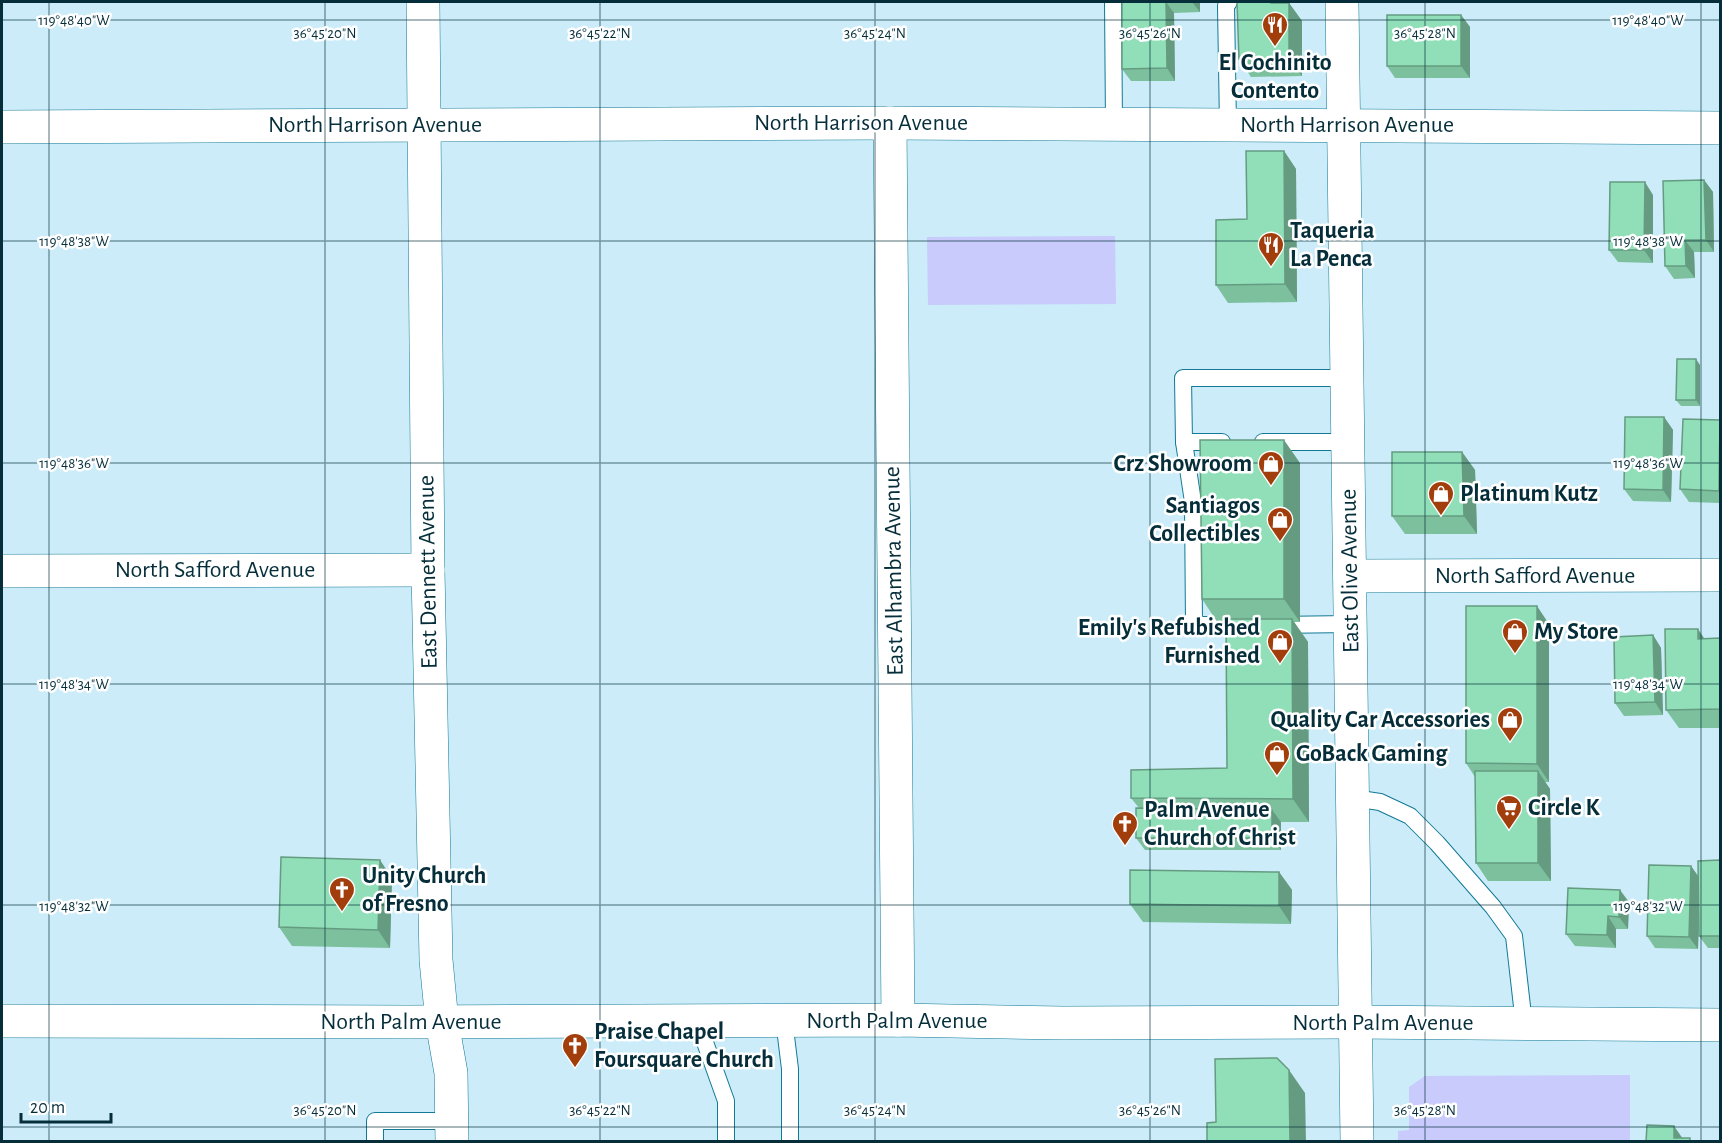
<svg xmlns="http://www.w3.org/2000/svg" width="1722" height="1143" font-family="'Alegreya Sans',sans-serif">
<rect width="100%" height="100%" fill="#cbecf8"/>
<g fill="#c8cbfb">
<path d="M1115,236L1116,304L928,305L927,237Z"/>
<path d="M1630,1075V1141H1398V1131L1409,1130V1087L1425,1076Z"/>
</g>
<g fill="none" stroke-linecap="round" stroke-linejoin="round">
<defs>
<g id="service">
<path d="M1113,2L1114,124"/>
<path d="M1228,125L1226,6L1229,2"/>
<path d="M1184,442L1193,502L1194,625H1247"/>
<path d="M1222,442H1184L1183,378H1347"/>
<path d="M1263,442H1348"/>
<path d="M1275,625L1350,624"/>
<path d="M1353,798L1380,802L1410,816L1437,843L1493,907L1514,936L1524,1024"/>
<path d="M697,1020L726,1101V1142"/>
<path d="M784,1020L790,1069V1142"/>
<path d="M375,1142V1121H452"/>
</g>
<g id="minor">
<path d="M423,2L428,570L436,960L442,1022L451,1073L452,1142"/>
<path d="M890,123L898,1020"/>
<path d="M2,127L890,123L1720,128"/>
<path d="M2,571L428,570"/>
<path d="M1350,576L1720,575"/>
</g>
<g id="secondary">
<path d="M1342,2L1357,1142"/>
<path d="M2,1021L409,1022L898,1020L1063,1023L1355,1022L1720,1025"/>
</g>
</defs>
<use href="#service" stroke="#127a96" stroke-width="18"/>
<use href="#minor" stroke="#127a96" stroke-width="34"/>
<use href="#secondary" stroke="#127a96" stroke-width="34"/>
<use href="#service" stroke="#fff" stroke-width="16"/>
<use href="#minor" stroke="#fff" stroke-width="33"/>
<use href="#secondary" stroke="#fff" stroke-width="33"/>
</g>
<g fill="#7cc09e">
<path d="M1122,2H1200V12L1174,13L1175,81H1131L1122,69Z"/>
<path d="M1284,2V3H1289L1302,21V76L1251,77L1239,59Z"/>
<path d="M1461,15L1470,27V78H1395L1387,66Z"/>
<path d="M1284,151L1296,169L1297,302L1228,303L1216,285L1247,219Z"/>
<path d="M1704,180L1713,192L1714,252H1694L1695,278L1674,279L1665,266Z"/>
<path d="M1653,195V263L1618,262L1609,250Z"/>
<path d="M1700,365V406H1681L1676,400Z"/>
<path d="M1664,417L1673,430L1671,502L1633,501L1624,489Z"/>
<path d="M1720,420V503L1689,502L1680,489Z"/>
<path d="M1462,452L1475,470L1477,534H1405L1392,516Z"/>
<path d="M1300,463V622H1294L1308,642L1309,822H1281V850H1145L1136,838L1139,808L1131,798L1227,768L1226,623H1218L1202,599Z"/>
<path d="M1549,624V782H1545L1550,789L1551,881H1488L1476,863L1475,777L1466,763Z"/>
<path d="M1653,635L1661,648L1663,715L1624,716L1615,703Z"/>
<path d="M1704,638L1720,639V728H1679L1666,710Z"/>
<path d="M1720,860V948H1708L1699,936V915L1698,949L1655,948L1647,936L1691,866L1698,876Z"/>
<path d="M1279,872L1292,890L1291,924L1143,922L1130,904Z"/>
<path d="M392,878L390,948L292,946L279,927Z"/>
<path d="M1629,902L1628,929H1616V948L1575,946L1566,934Z"/>
</g>
<g fill="#659c81">
<path d="M1166,2L1174,13L1175,81L1167,68Z"/>
<path d="M1192,2H1200V12Z"/>
<path d="M1289,3L1302,21V76L1289,58Z"/>
<path d="M1461,15L1470,27V78L1461,66Z"/>
<path d="M1284,151L1296,169L1297,302L1285,284Z"/>
<path d="M1704,180L1713,192L1714,252L1706,240Z"/>
<path d="M1645,182L1653,195V263L1644,250Z"/>
<path d="M1685,240L1694,252L1695,278L1686,266Z"/>
<path d="M1696,359L1700,365V406L1696,400Z"/>
<path d="M1664,417L1673,430L1671,502L1663,490Z"/>
<path d="M1284,440L1300,463V622L1284,599Z"/>
<path d="M1720,445V494L1719,491Z"/>
<path d="M1462,452L1475,470L1477,534L1464,516Z"/>
<path d="M1537,606L1549,624V782L1537,764Z"/>
<path d="M1292,619L1308,642L1309,822L1293,799Z"/>
<path d="M1698,629L1710,647L1698,639Z"/>
<path d="M1653,635L1661,648L1663,715L1655,702Z"/>
<path d="M1538,771L1550,789L1551,881L1538,863Z"/>
<path d="M1272,810L1281,822V850L1272,838Z"/>
<path d="M380,860L392,878L390,948L378,930Z"/>
<path d="M1691,866L1700,879L1698,949L1689,937Z"/>
<path d="M1279,872L1292,890L1291,924L1279,906Z"/>
<path d="M1620,890L1629,902L1628,929L1619,917Z"/>
<path d="M1608,916L1616,929V948L1607,935Z"/>
<path d="M1289,1070L1305,1093L1306,1142H1290Z"/>
<path d="M1674,1126L1683,1139L1674,1138Z"/>
</g>
<g fill="#90dfb8" stroke="#659c81" stroke-width="1.5">
<path d="M1122,2H1166L1167,68L1122,69Z"/>
<path d="M1237,2H1271V3H1289V58L1239,59Z"/>
<rect x="1387" y="15" width="74" height="51"/>
<path d="M1246,151H1284L1285,284L1216,285V220L1247,219Z"/>
<path d="M1704,180L1706,240H1685L1686,266H1665L1663,181Z"/>
<path d="M1610,182H1645L1644,250H1609Z"/>
<path d="M1677,359H1696V400H1676Z"/>
<path d="M1625,417H1664L1663,490L1624,489Z"/>
<path d="M1683,419L1720,420L1719,491L1680,489Z"/>
<path d="M1200,440H1284V599H1202Z"/>
<path d="M1392,452H1462L1464,516H1392Z"/>
<path d="M1466,606H1537V764L1466,763Z"/>
<path d="M1226,619H1292L1293,799L1131,798V770L1227,768Z"/>
<path d="M1665,629H1698V639L1720,638V709L1666,710Z"/>
<path d="M1653,635L1655,702L1615,703L1614,637Z"/>
<path d="M1475,771H1538V863H1476Z"/>
<path d="M1136,808L1272,810V838H1136Z"/>
<path d="M281,857L380,860L378,930L279,927Z"/>
<path d="M1720,860V936H1699L1698,861Z"/>
<path d="M1649,865L1691,866L1689,937L1647,936Z"/>
<path d="M1130,870L1279,872V906L1130,904Z"/>
<path d="M1568,888L1620,890L1619,917L1608,916L1607,935L1566,934Z"/>
<path d="M1277,1058L1289,1070L1290,1142H1207V1123L1216,1122L1215,1059Z"/>
<path d="M1647,1125L1674,1126V1138H1690V1142H1646Z"/>
</g>
<path fill="none" stroke="#052e3a" stroke-width="1.5" stroke-opacity="0.45" d="M49,2V1142M325,2V1142M600,2V1142M875,2V1142M1150,2V1142M1425,2V1142M1701,2V1142M2,20H1720M2,241H1720M2,463H1720M2,684H1720M2,905H1720M2,1127H1720"/>
<defs>
<symbol id="restaurant-pin" viewBox="-11 -11 22 30"><path d="M0 17L-7.5 6A9.5 9.5 0 1 1 7.5 6Z" fill="#a23e0b" stroke="#fff"/><path d="M-5-6h1v4h1v-4h1v4h1v-4h1v5L-1.5 .5V6h-2V.5L-5-1ZM5-6V6H3V1.5H1.5Q1.5-4 5-6Z" fill="#fff"/></symbol>
<symbol id="shop-pin" viewBox="-11 -11 22 30"><path d="M0 17L-7.5 6A9.5 9.5 0 1 1 7.5 6Z" fill="#a23e0b" stroke="#fff"/><path d="M-5-2.5h2.3a2.7 3.5 0 0 1 5.4 0H5L5.5 6h-11ZM-1.5-2.5h3a1.5 2.3 0 0 0-3 0Z" fill="#fff"/></symbol>
<symbol id="supermarket-pin" viewBox="-11 -11 22 30"><path d="M0 17L-7.5 6A9.5 9.5 0 1 1 7.5 6Z" fill="#a23e0b" stroke="#fff"/><path d="M-6-5.5h2.5l.6 2H6L4.5 2H-2.5L-4.4-4H-6ZM-1.5 3.2a1.3 1.3 0 1 0 .1 0ZM3 3.2a1.3 1.3 0 1 0 .1 0Z" fill="#fff"/></symbol>
<symbol id="church-pin" viewBox="-11 -11 22 30"><path d="M0 17L-7.5 6A9.5 9.5 0 1 1 7.5 6Z" fill="#a23e0b" stroke="#fff"/><path d="M-1.2-6h2.4v3.5h3.3v2.4h-3.3V6h-2.4V-.1h-3.3v-2.4h3.3Z" fill="#fff"/></symbol>
</defs>
<g fill-rule="evenodd">
<use href="#restaurant-pin" x="1260" y="10" width="30" height="40"/>
<use href="#restaurant-pin" x="1256" y="230" width="30" height="40"/>
<use href="#shop-pin" x="1256" y="449" width="30" height="40"/>
<use href="#shop-pin" x="1426" y="479" width="30" height="40"/>
<use href="#shop-pin" x="1265" y="505" width="30" height="40"/>
<use href="#shop-pin" x="1500" y="617" width="30" height="40"/>
<use href="#shop-pin" x="1265" y="627" width="30" height="40"/>
<use href="#shop-pin" x="1495" y="705" width="30" height="40"/>
<use href="#shop-pin" x="1262" y="739" width="30" height="40"/>
<use href="#supermarket-pin" x="1494" y="793" width="30" height="40"/>
<use href="#church-pin" x="1110" y="809" width="30" height="40"/>
<use href="#church-pin" x="327" y="875" width="30" height="40"/>
<use href="#church-pin" x="560" y="1031" width="30" height="40"/>
</g>
<g text-anchor="middle" dominant-baseline="central" stroke-width="5" stroke-linejoin="round" paint-order="stroke">
<g font-size="24" font-weight="bold" fill="#052e3a" stroke="#fff" text-anchor="start">
<text x="1275" y="63" text-anchor="middle">El Cochinito<tspan x="1275" dy="28">Contento</tspan></text>
<text x="1290" y="231">Taqueria<tspan x="1290" dy="28">La Penca</tspan></text>
<text x="1252" y="464" text-anchor="end">Crz Showroom</text>
<text x="1460" y="494">Platinum Kutz</text>
<text x="1260" y="506" text-anchor="end">Santiagos<tspan x="1260" dy="28">Collectibles</tspan></text>
<text x="1260" y="628" text-anchor="end">Emily's Refubished<tspan x="1260" dy="28">Furnished</tspan></text>
<text x="1534" y="632">My Store</text>
<text x="1490" y="720" text-anchor="end">Quality Car Accessories</text>
<text x="1296" y="754">GoBack Gaming</text>
<text x="1528" y="808">Circle K</text>
<text x="1144" y="810">Palm Avenue<tspan x="1144" dy="28">Church of Christ</tspan></text>
<text x="362" y="876">Unity Church<tspan x="362" dy="28">of Fresno</tspan></text>
<text x="594" y="1032">Praise Chapel<tspan x="594" dy="28">Foursquare Church</tspan></text>
</g>
<g font-size="24" fill="#052e3a" stroke="#fff">
<text x="861" y="123">North Harrison Avenue</text>
<text x="375" y="125">North Harrison Avenue</text>
<text x="1347" y="125">North Harrison Avenue</text>
<text x="215" y="570">North Safford Avenue</text>
<text transform="translate(894 571) rotate(-91)">East Alhambra Avenue</text>
<text transform="translate(1350 571) rotate(-91)">East Olive Avenue</text>
<text transform="translate(428 572) rotate(-91)">East Dennett Avenue</text>
<text x="1535" y="576">North Safford Avenue</text>
<text x="897" y="1021">North Palm Avenue</text>
<text x="411" y="1022">North Palm Avenue</text>
<text x="1383" y="1023">North Palm Avenue</text>
</g>
</g>
<g font-size="15" text-anchor="middle" fill="#052e3a" stroke="#fff" stroke-width="5" stroke-linejoin="round" paint-order="stroke">
<text x="1648" y="25">119°48'40"W</text>
<text x="74" y="25">119°48'40"W</text>
<text x="325" y="38">36°45'20"N</text>
<text x="600" y="38">36°45'22"N</text>
<text x="875" y="38">36°45'24"N</text>
<text x="1150" y="38">36°45'26"N</text>
<text x="1425" y="38">36°45'28"N</text>
<text x="1648" y="246">119°48'38"W</text>
<text x="74" y="246">119°48'38"W</text>
<text x="1648" y="468">119°48'36"W</text>
<text x="74" y="468">119°48'36"W</text>
<text x="1648" y="689">119°48'34"W</text>
<text x="74" y="689">119°48'34"W</text>
<text x="74" y="911">119°48'32"W</text>
<text x="1648" y="911">119°48'32"W</text>
<text x="325" y="1115">36°45'20"N</text>
<text x="600" y="1115">36°45'22"N</text>
<text x="875" y="1115">36°45'24"N</text>
<text x="1150" y="1115">36°45'26"N</text>
<text x="1425" y="1115">36°45'28"N</text>
</g>
<rect width="1722" height="1143" fill="none" stroke="#052e3a" stroke-width="6"/>
<path d="M21 1113v9h90v-9" fill="none" stroke="#052e3a" stroke-width="3"/>
<text x="30" y="1113" font-size="18" fill="#052e3a" stroke="#ffffff" stroke-width="4.5" paint-order="stroke">20 m</text>
</svg>
